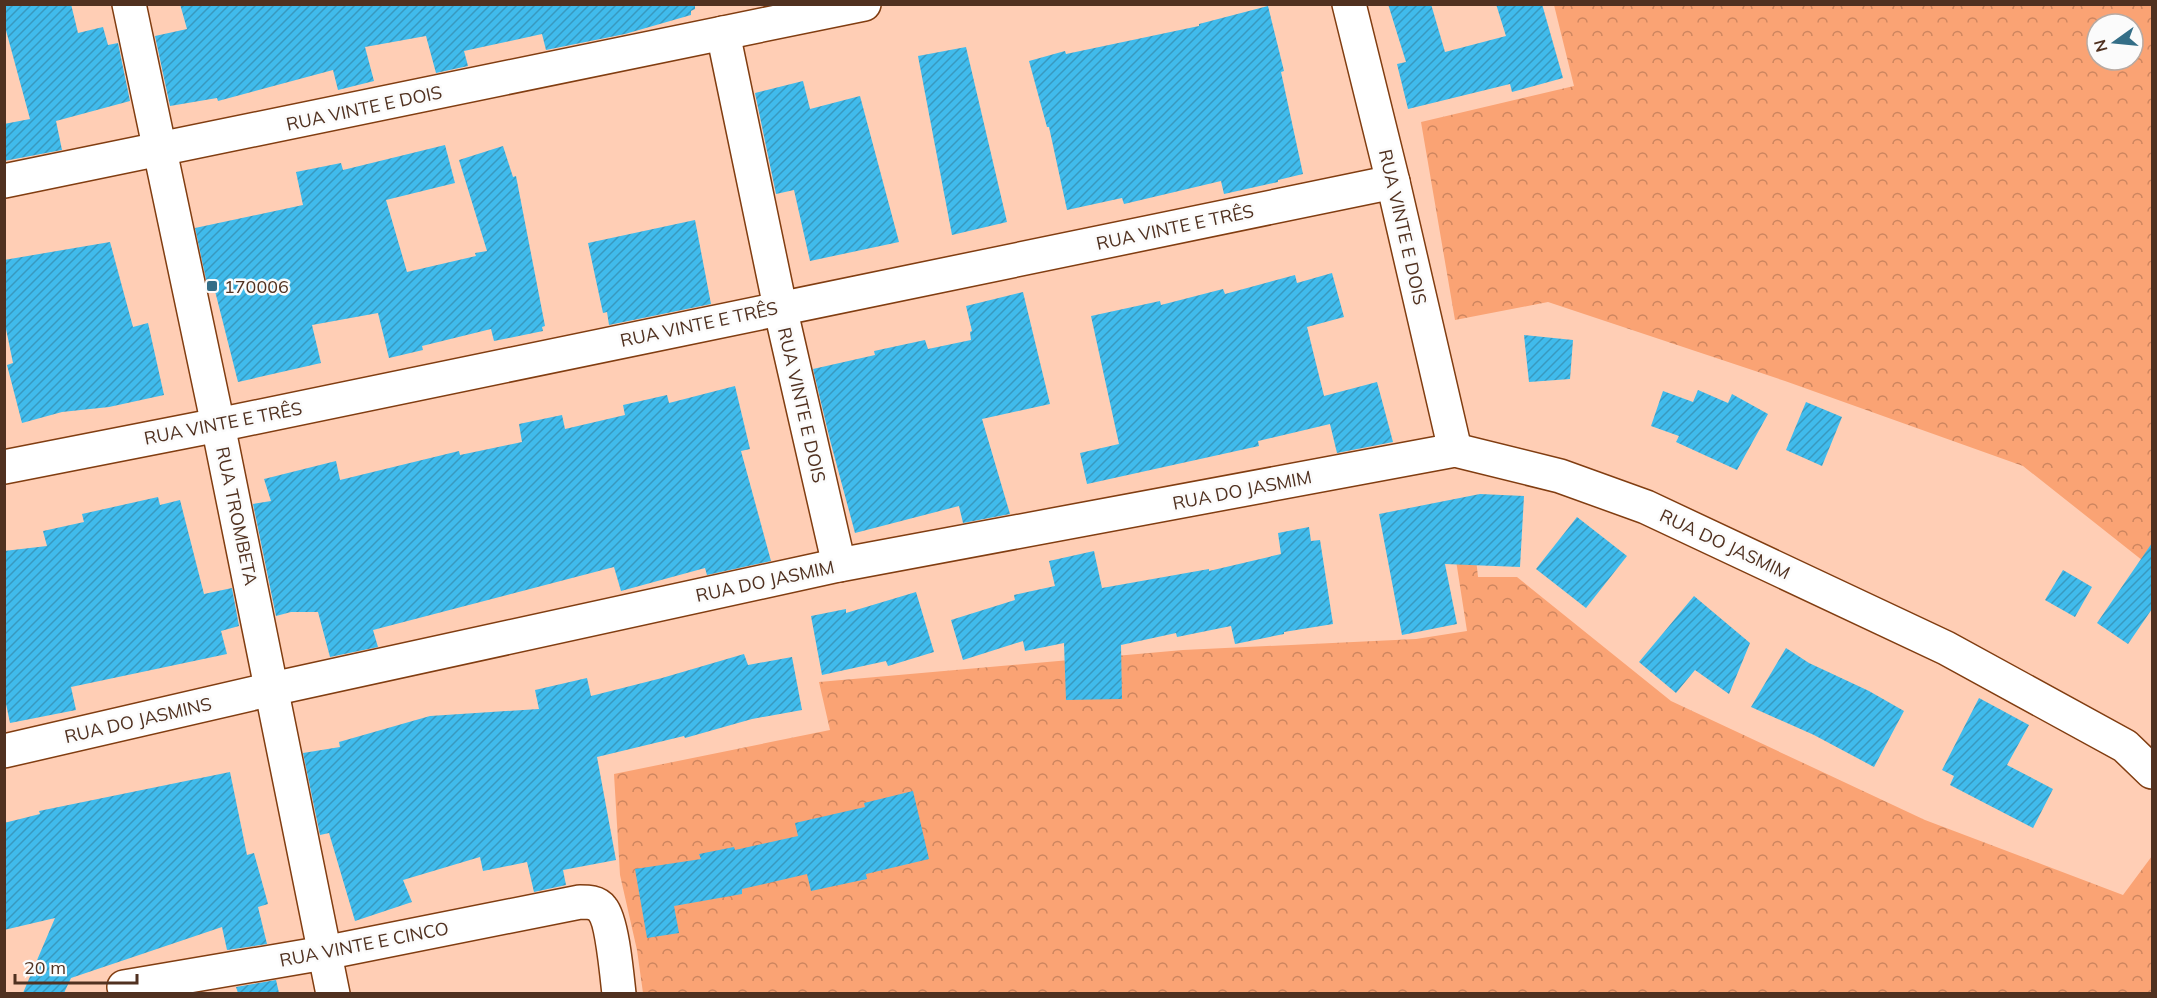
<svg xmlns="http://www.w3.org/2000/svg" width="2157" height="998" font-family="Mulish,sans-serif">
<defs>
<pattern id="forest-crowns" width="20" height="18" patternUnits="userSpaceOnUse" patternTransform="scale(1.5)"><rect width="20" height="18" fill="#faa374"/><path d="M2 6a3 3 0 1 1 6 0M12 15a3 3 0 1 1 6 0" fill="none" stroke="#cd855f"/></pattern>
<pattern id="building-hatch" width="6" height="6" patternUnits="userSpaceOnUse" patternTransform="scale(1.5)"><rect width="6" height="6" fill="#40bbec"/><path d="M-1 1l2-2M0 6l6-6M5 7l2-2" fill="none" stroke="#3899bf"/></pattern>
</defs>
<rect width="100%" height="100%" fill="#ffceb5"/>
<g fill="url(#forest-crowns)" fill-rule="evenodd">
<path d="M1554,5H2152V568L2023,466L1785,381L1548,302L1455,320L1421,122L1574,86ZM2097,24H2133V60H2097Z"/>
<path d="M1474,540L1478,577H1517L1671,701L1925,820L2123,895L2152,856V993H643L637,950L620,875L614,774L830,730L819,682L1183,650L1416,639L1467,631L1455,554Z"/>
</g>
<g fill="url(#building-hatch)">
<path d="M4,4H71L78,33L103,27L108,45L118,43L130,101L56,121L62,150L4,161V124L30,119L4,23Z"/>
<path d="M180,4H695V9L691,11V15L625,34L546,50L542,34L464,51L468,66L436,73L426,36L365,47L374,81L338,90L333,70L218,101L217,98L170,106L155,36L187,29Z"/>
<path d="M1388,4H1431L1445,52L1506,36L1496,4H1542L1563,78L1512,92L1510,84L1408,109L1397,64L1406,62Z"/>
<path d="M1268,6L1284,71L1281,72L1303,174L1278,180V182L1224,194L1221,181L1124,204L1122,198L1067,210L1049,127H1047L1029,61L1065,51L1066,54L1199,26V24Z"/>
<path d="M966,47L1007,222L952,235L918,56Z"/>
<path d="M803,81L810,109L860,96L899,242L810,261L794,190L776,194L755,93Z"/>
<path d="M445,145L455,183L386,200L407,272L476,256L475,253L487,251L459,160L503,146L513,177L516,176L545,326L542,327L543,331L494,341L491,329L422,346L423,350L389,358L378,313L312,325L321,363L238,382L213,283L207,284L195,228L303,205L296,172L341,163L343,170Z"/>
<path d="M695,220L711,304L609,325L607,312L603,313L588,243Z"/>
<path d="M110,242L133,327L148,323L164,395L109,407L62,412L22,423L7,365L13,363L4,319V260Z"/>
<path d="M1332,273L1344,317L1307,327L1324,396L1377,382L1393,442L1337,453L1330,424L1258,441L1259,446L1087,484L1080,453L1119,444L1091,316L1160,301L1161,305L1223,289L1225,294L1295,275L1297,283Z"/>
<path d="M1023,292L1050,404L982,419L1010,514L963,523L959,506L855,533L830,440L813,369L875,355L874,351L925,340L928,349L971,340L970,332L972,331L966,306Z"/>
<path d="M1524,335L1573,340L1570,379L1529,382Z"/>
<path d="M735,386L750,449L741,451L771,561L707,575L705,568L621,591L614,567L373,630L378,647L330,657L318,612H291L276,616L253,504L271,501L264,479L336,461L340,480L459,451L460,455L522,442L519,424L562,415L565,429L625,415L623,405L667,395L669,403Z"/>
<path d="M1698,390L1728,403L1732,394L1768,414L1737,470L1676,442L1679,436L1651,426L1663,391L1693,402Z"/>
<path d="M1806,402L1842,417L1822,466L1786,450Z"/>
<path d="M1480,494L1524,496L1520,567L1445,564L1457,624L1402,635L1379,514Z"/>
<path d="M158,497L160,505L180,500L204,594L232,588L239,626L221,631L227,654L71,687L76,710L10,723L4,694V551L47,546L43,531L84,522L82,514Z"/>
<path d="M1577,517L1627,556L1586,608L1536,569Z"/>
<path d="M1309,527L1311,541L1320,540L1333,624L1284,632V634L1235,644L1231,626L1177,637L1176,633L1121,645L1122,699L1066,700L1064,643L1025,651L1023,641L963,660L951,620L1015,600L1014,595L1055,586L1049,561L1094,551L1102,588L1209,569V571L1281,554L1278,533Z"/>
<path d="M2152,543V609L2128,644L2097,623Z"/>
<path d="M2063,570L2092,587L2075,617L2045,600Z"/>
<path d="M916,592L934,652L888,666L886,661L822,675L811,616L846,609V613Z"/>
<path d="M1694,596L1750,643L1729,694L1695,670L1676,693L1639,662Z"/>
<path d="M1786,648L1809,663L1869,691L1904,711L1874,767L1814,735L1751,707Z"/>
<path d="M744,654L748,665L792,657L802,710L752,719L685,738L684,736L597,757L616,860L563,870L566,885L534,892L527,862L483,871L480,857L403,880L412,902L355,921L329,833L320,835L303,753L340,747L339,742L430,716L539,709L535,690L587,678L591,696L662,678Z"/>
<path d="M1979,698L2029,725L2007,765L2053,789L2033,828L1950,785L1954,776L1942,770Z"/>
<path d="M230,772L247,855L254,853L268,904L258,907L267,944L227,950L222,927L71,978L64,993H23L55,918L4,930V823L40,814L39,811Z"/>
<path d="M913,791L929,859L866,874L867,879L811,891L807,874L742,889V894L674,906L679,933L647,938L635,869L701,859L699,854L734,847L735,850L798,836L795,823L865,807L864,803Z"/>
<path d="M276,980L279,993H238L236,987Z"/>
</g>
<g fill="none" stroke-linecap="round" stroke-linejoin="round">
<defs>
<g id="minor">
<path d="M129,4L218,425L333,994"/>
<path d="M1349,4L1393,182L1455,450"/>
<path d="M723,33L780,307L839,565"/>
<path d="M4,181L864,4"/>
<path d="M4,467L218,425L1393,182"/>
<path d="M4,751L272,689L839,565L1455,450L1560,476L1646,507L1946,648L2125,746L2152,772"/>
<path d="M124,987L324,953L580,902C588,902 597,902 602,909C612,920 617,976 619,994"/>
</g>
</defs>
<use href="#minor" stroke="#813d11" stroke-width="36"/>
<use href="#minor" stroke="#fff" stroke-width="33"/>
</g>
<rect fill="#346e87" stroke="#fbfbfb" stroke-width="2" x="206" y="280" width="12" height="12" rx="3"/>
<g text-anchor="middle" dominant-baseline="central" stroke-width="5" stroke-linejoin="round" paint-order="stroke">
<g font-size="18" fill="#503120" stroke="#fbfbfb">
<text transform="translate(364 108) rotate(-12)">RUA VINTE E DOIS</text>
<text transform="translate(1175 227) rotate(-12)">RUA VINTE E TRÊS</text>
<text transform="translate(1403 227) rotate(77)">RUA VINTE E DOIS</text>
<text transform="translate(699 324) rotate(-12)">RUA VINTE E TRÊS</text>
<text transform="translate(802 405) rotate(77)">RUA VINTE E DOIS</text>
<text transform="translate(223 423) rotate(-11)">RUA VINTE E TRÊS</text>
<text transform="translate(1242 490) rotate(-11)">RUA DO JASMIM</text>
<text transform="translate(237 516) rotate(78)">RUA TROMBETA</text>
<text transform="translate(1725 544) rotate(25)">RUA DO JASMIM</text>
<text transform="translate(765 581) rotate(-12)">RUA DO JASMIM</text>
<text transform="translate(138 720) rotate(-13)">RUA DO JASMINS</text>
<text transform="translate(364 944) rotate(-11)">RUA VINTE E CINCO</text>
</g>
<g font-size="18" fill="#503120" stroke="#fbfbfb" text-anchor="start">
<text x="224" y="286">170006</text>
</g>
</g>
<rect width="2157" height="998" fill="none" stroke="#503120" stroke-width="12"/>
<g transform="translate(2115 42) rotate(255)"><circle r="28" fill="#fbfbfb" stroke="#b7aaa3" stroke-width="1.5"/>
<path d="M0-4.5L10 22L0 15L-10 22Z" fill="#346e87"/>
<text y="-9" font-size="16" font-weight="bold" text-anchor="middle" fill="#503120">N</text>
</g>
<path d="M15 974v9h122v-9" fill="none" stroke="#503120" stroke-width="3"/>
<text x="24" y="974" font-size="18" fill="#503120" stroke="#fbfbfb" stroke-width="4.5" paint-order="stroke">20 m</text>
</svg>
